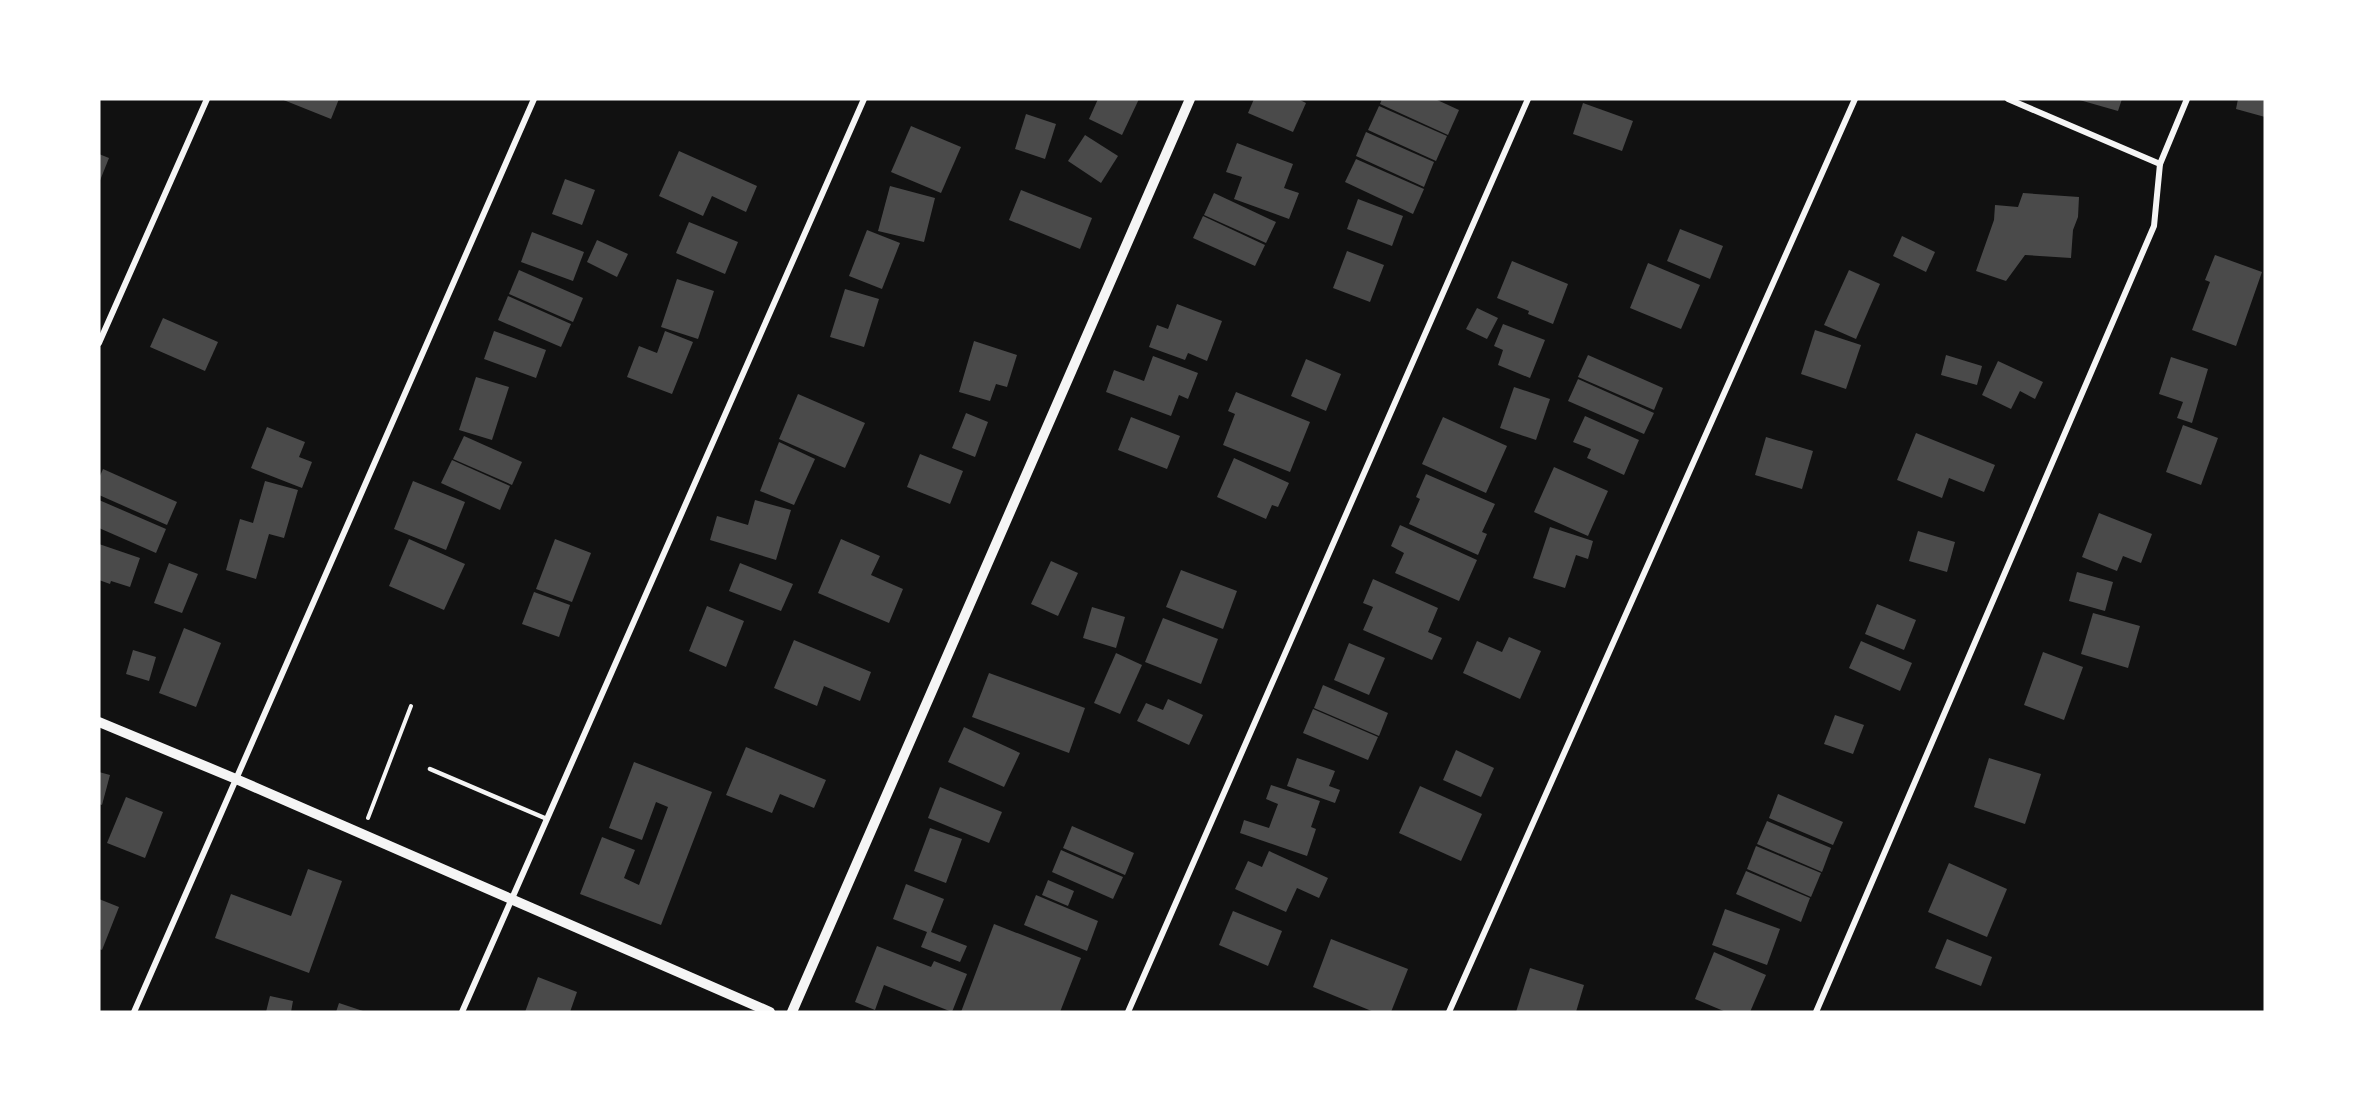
<svg xmlns="http://www.w3.org/2000/svg" width="2364" height="1111" font-family="'Sofia Sans Condensed',sans-serif">
<rect width="100%" height="100%" fill="#111"/>
<g fill="#4a4a4a">
<path d="M281,99H339L331,119Z"/>
<path d="M1098,99H1139L1122,135L1089,119Z"/>
<path d="M1254,99H1298L1306,103L1293,132L1248,113Z"/>
<path d="M1382,99H1435L1459,110L1448,135L1380,104Z"/>
<path d="M2076,99H2122L2118,111Z"/>
<path d="M2238,99H2265V117L2236,109Z"/>
<path d="M1583,103L1633,121L1622,151L1573,134Z"/>
<path d="M1379,106L1447,136L1436,161L1368,130Z"/>
<path d="M1026,114L1056,124L1045,159L1015,149Z"/>
<path d="M911,126L961,147L941,193L891,172Z"/>
<path d="M1366,132L1434,162L1424,187L1356,156Z"/>
<path d="M1085,135L1118,156L1101,183L1068,161Z"/>
<path d="M1237,143L1293,164L1284,188L1299,193L1289,219L1234,199L1242,177L1226,172Z"/>
<path d="M679,151L757,186L746,212L712,196L703,216L659,196Z"/>
<path d="M99,154L109,158L99,183Z"/>
<path d="M1356,159L1424,189L1413,214L1345,182Z"/>
<path d="M565,179L595,190L582,225L552,214Z"/>
<path d="M890,186L935,198L924,242L878,231Z"/>
<path d="M1021,190L1092,218L1080,249L1009,220Z"/>
<path d="M1214,193L1276,222L1266,243L1204,215Z"/>
<path d="M2023,193L2079,197L2078,217L2073,230L2071,258L2025,255L2006,281L1976,271L1994,220L1995,205L2018,207Z"/>
<path d="M1358,199L1403,216L1392,246L1347,229Z"/>
<path d="M1203,216L1265,245L1255,266L1193,238Z"/>
<path d="M689,222L738,242L725,274L676,253Z"/>
<path d="M1680,229L1723,246L1710,279L1667,261Z"/>
<path d="M867,230L900,243L882,289L849,276Z"/>
<path d="M532,232L584,252L573,281L521,262Z"/>
<path d="M1902,236L1935,252L1926,272L1893,256Z"/>
<path d="M597,240L628,254L617,277L587,262Z"/>
<path d="M1347,251L1384,265L1370,302L1333,288Z"/>
<path d="M2215,255L2262,272L2236,346L2192,330L2210,282L2205,280Z"/>
<path d="M1512,261L1568,284L1553,324L1528,314L1529,311L1497,298Z"/>
<path d="M1648,263L1700,285L1681,329L1630,308Z"/>
<path d="M519,270L583,298L573,322L509,294Z"/>
<path d="M1849,270L1880,284L1856,339L1824,325Z"/>
<path d="M677,279L714,291L698,339L661,327Z"/>
<path d="M845,289L879,299L864,347L830,337Z"/>
<path d="M508,296L571,324L561,347L498,320Z"/>
<path d="M1177,304L1222,321L1207,361L1188,353L1185,360L1149,347L1157,325L1168,329Z"/>
<path d="M1477,308L1498,318L1487,339L1466,329Z"/>
<path d="M163,318L218,342L205,371L150,347Z"/>
<path d="M1503,324L1545,340L1530,378L1498,365L1503,350L1494,346Z"/>
<path d="M1815,330L1861,345L1846,389L1801,374Z"/>
<path d="M494,331L546,350L536,378L484,359Z"/>
<path d="M665,331L693,342L672,394L627,377L639,346L657,353Z"/>
<path d="M974,341L1017,355L1007,387L996,384L990,401L959,392Z"/>
<path d="M1588,355L1663,388L1654,410L1578,377Z"/>
<path d="M1946,355L1982,366L1977,385L1941,375Z"/>
<path d="M1153,356L1198,373L1188,399L1179,395L1171,416L1106,392L1114,370L1144,381Z"/>
<path d="M2171,357L2208,369L2192,423L2177,418L2183,402L2159,394Z"/>
<path d="M1306,359L1341,374L1326,411L1291,396Z"/>
<path d="M1998,361L2043,382L2035,399L2020,391L2011,409L1982,395Z"/>
<path d="M476,377L509,387L492,440L459,430Z"/>
<path d="M1578,379L1654,413L1644,434L1568,401Z"/>
<path d="M1514,387L1550,399L1536,440L1500,428Z"/>
<path d="M1236,392L1310,422L1290,472L1223,445L1235,414L1228,411Z"/>
<path d="M798,394L865,423L845,468L779,439Z"/>
<path d="M966,413L988,422L975,457L952,448Z"/>
<path d="M1585,416L1639,440L1624,475L1587,458L1591,449L1573,442Z"/>
<path d="M1131,417L1180,436L1167,469L1118,450Z"/>
<path d="M1443,417L1507,446L1486,493L1422,464Z"/>
<path d="M2183,425L2218,438L2201,485L2166,472Z"/>
<path d="M267,427L305,442L299,457L312,462L302,488L251,468Z"/>
<path d="M1916,433L1995,465L1984,492L1949,478L1942,498L1897,480Z"/>
<path d="M464,436L522,462L512,485L453,459Z"/>
<path d="M1766,437L1813,451L1802,489L1755,475Z"/>
<path d="M779,442L815,459L794,505L760,491Z"/>
<path d="M920,454L963,471L950,504L907,487Z"/>
<path d="M1234,458L1289,483L1278,507L1272,505L1266,519L1217,497Z"/>
<path d="M452,460L510,486L500,510L441,483Z"/>
<path d="M1554,467L1608,491L1588,536L1534,512Z"/>
<path d="M103,469L177,502L167,525L99,495V478Z"/>
<path d="M1426,474L1495,504L1482,532L1487,534L1478,555L1409,524L1420,499L1416,497Z"/>
<path d="M265,481L298,490L284,538L269,534L256,579L226,570L240,519L253,523Z"/>
<path d="M413,481L465,502L446,550L394,529Z"/>
<path d="M99,500L166,529L156,553L99,528Z"/>
<path d="M755,500L791,510L776,560L710,540L717,516L748,525Z"/>
<path d="M2099,513L2152,534L2141,563L2123,556L2117,571L2082,557Z"/>
<path d="M1400,525L1477,560L1459,601L1395,573L1404,553L1391,546Z"/>
<path d="M1550,527L1593,541L1588,559L1576,555L1565,588L1533,578Z"/>
<path d="M1918,531L1955,542L1947,572L1909,561Z"/>
<path d="M409,539L465,564L444,610L389,586Z"/>
<path d="M555,539L591,553L572,602L536,589Z"/>
<path d="M841,539L880,556L871,575L903,589L889,623L818,593Z"/>
<path d="M99,544L140,558L130,587L111,581L110,584L99,580Z"/>
<path d="M1051,561L1078,573L1058,616L1031,604Z"/>
<path d="M169,563L198,574L182,613L154,603Z"/>
<path d="M740,563L793,584L781,611L729,591Z"/>
<path d="M1181,570L1237,591L1223,629L1166,607Z"/>
<path d="M2077,572L2113,582L2105,611L2069,601Z"/>
<path d="M1373,579L1438,608L1428,632L1442,638L1432,660L1363,630L1373,607L1363,603Z"/>
<path d="M534,592L570,605L559,637L522,624Z"/>
<path d="M1877,604L1916,620L1904,650L1865,634Z"/>
<path d="M707,606L744,621L726,667L689,651Z"/>
<path d="M1092,607L1125,617L1116,648L1083,638Z"/>
<path d="M2093,613L2140,626L2128,668L2081,654Z"/>
<path d="M1163,618L1218,639L1201,684L1145,662Z"/>
<path d="M184,628L221,643L196,707L159,693Z"/>
<path d="M1509,637L1541,651L1520,699L1463,673L1477,641L1502,652Z"/>
<path d="M794,640L871,672L860,701L824,686L817,706L774,688Z"/>
<path d="M1861,641L1912,663L1900,691L1849,668Z"/>
<path d="M1349,643L1385,658L1369,695L1334,680Z"/>
<path d="M133,650L156,657L149,681L126,674Z"/>
<path d="M2043,652L2083,667L2064,720L2024,705Z"/>
<path d="M1116,653L1142,665L1120,714L1094,703Z"/>
<path d="M989,673L1085,708L1069,753L972,717Z"/>
<path d="M1323,685L1388,713L1379,736L1314,708Z"/>
<path d="M1168,699L1203,715L1189,745L1137,721L1146,703L1163,710Z"/>
<path d="M1313,709L1378,737L1368,760L1303,733Z"/>
<path d="M1835,715L1864,725L1853,754L1824,744Z"/>
<path d="M964,727L1020,753L1004,787L948,762Z"/>
<path d="M746,747L826,780L814,808L780,794L772,813L726,795Z"/>
<path d="M1456,750L1494,768L1481,797L1443,780Z"/>
<path d="M1297,758L1335,771L1329,786L1340,790L1335,803L1287,786Z"/>
<path d="M1989,758L2041,774L2025,824L1974,807Z"/>
<path d="M634,762L712,792L661,925L580,894L602,837L635,850L624,878L639,885L668,807L656,802L642,840L609,828Z"/>
<path d="M99,772L110,775L102,805L99,804Z"/>
<path d="M1271,785L1320,801L1311,827L1316,829L1307,856L1240,833L1244,820L1269,828L1278,804L1266,799Z"/>
<path d="M1420,786L1482,814L1461,861L1399,833Z"/>
<path d="M940,787L1002,812L989,843L928,818Z"/>
<path d="M1778,794L1843,822L1833,845L1769,818Z"/>
<path d="M126,797L163,812L145,858L107,843Z"/>
<path d="M1767,821L1831,848L1822,872L1757,844Z"/>
<path d="M1072,826L1134,853L1125,875L1063,848Z"/>
<path d="M930,828L962,839L946,883L914,871Z"/>
<path d="M1756,846L1821,873L1811,897L1747,869Z"/>
<path d="M1061,850L1123,877L1113,899L1052,872Z"/>
<path d="M1269,851L1328,878L1319,898L1297,888L1286,912L1235,889L1248,861L1262,867Z"/>
<path d="M1949,863L2007,889L1987,937L1928,912Z"/>
<path d="M308,869L342,881L309,973L215,938L231,894L291,916Z"/>
<path d="M1746,871L1810,898L1801,922L1736,894Z"/>
<path d="M1048,880L1074,891L1068,906L1042,895Z"/>
<path d="M906,884L944,899L931,932L967,946L960,962L921,947L927,932L893,919Z"/>
<path d="M1036,895L1098,921L1087,951L1024,925Z"/>
<path d="M99,899L119,907L102,950L99,949Z"/>
<path d="M1725,909L1780,929L1767,965L1712,945Z"/>
<path d="M1233,911L1282,931L1268,966L1219,945Z"/>
<path d="M994,924L1081,958L1060,1012H961Z"/>
<path d="M1331,939L1408,969L1391,1012H1374L1313,987Z"/>
<path d="M1947,939L1992,957L1981,986L1935,968Z"/>
<path d="M877,946L931,967L934,961L967,974L952,1012L884,985L875,1010L855,1002Z"/>
<path d="M1714,952L1766,975L1750,1012H1726L1695,999Z"/>
<path d="M1530,968L1584,985L1576,1012H1516Z"/>
<path d="M538,977L577,992L570,1012H525Z"/>
<path d="M270,996L293,1001L291,1012H266Z"/>
<path d="M339,1003L366,1012H336Z"/>
</g>
<g fill="none" stroke-linecap="round" stroke-linejoin="round">
<path stroke="#f5f5f5" stroke-width="4" d="M368,818L411,706"/>
<path stroke="#f5f5f5" stroke-width="4.5" d="M430,769L547,819"/>
<g stroke="#f5f5f5" stroke-width="6">
<path d="M2008,99L2160,164"/>
<path d="M99,343L207,99"/>
<path d="M134,1012L534,99"/>
<path d="M462,1012L864,99"/>
<path d="M1128,1012L1528,99"/>
<path d="M1449,1012L1855,99"/>
<path d="M1816,1012L2154,226L2160,164L2187,99"/>
</g>
<g stroke="#f5f5f5" stroke-width="10">
<path d="M99,722L236,779L770,1012"/>
<path d="M792,1012L1190,99"/>
</g>
</g>
<rect width="2364" height="1111" fill="none" stroke="#ffffff" stroke-width="201"/>
</svg>
